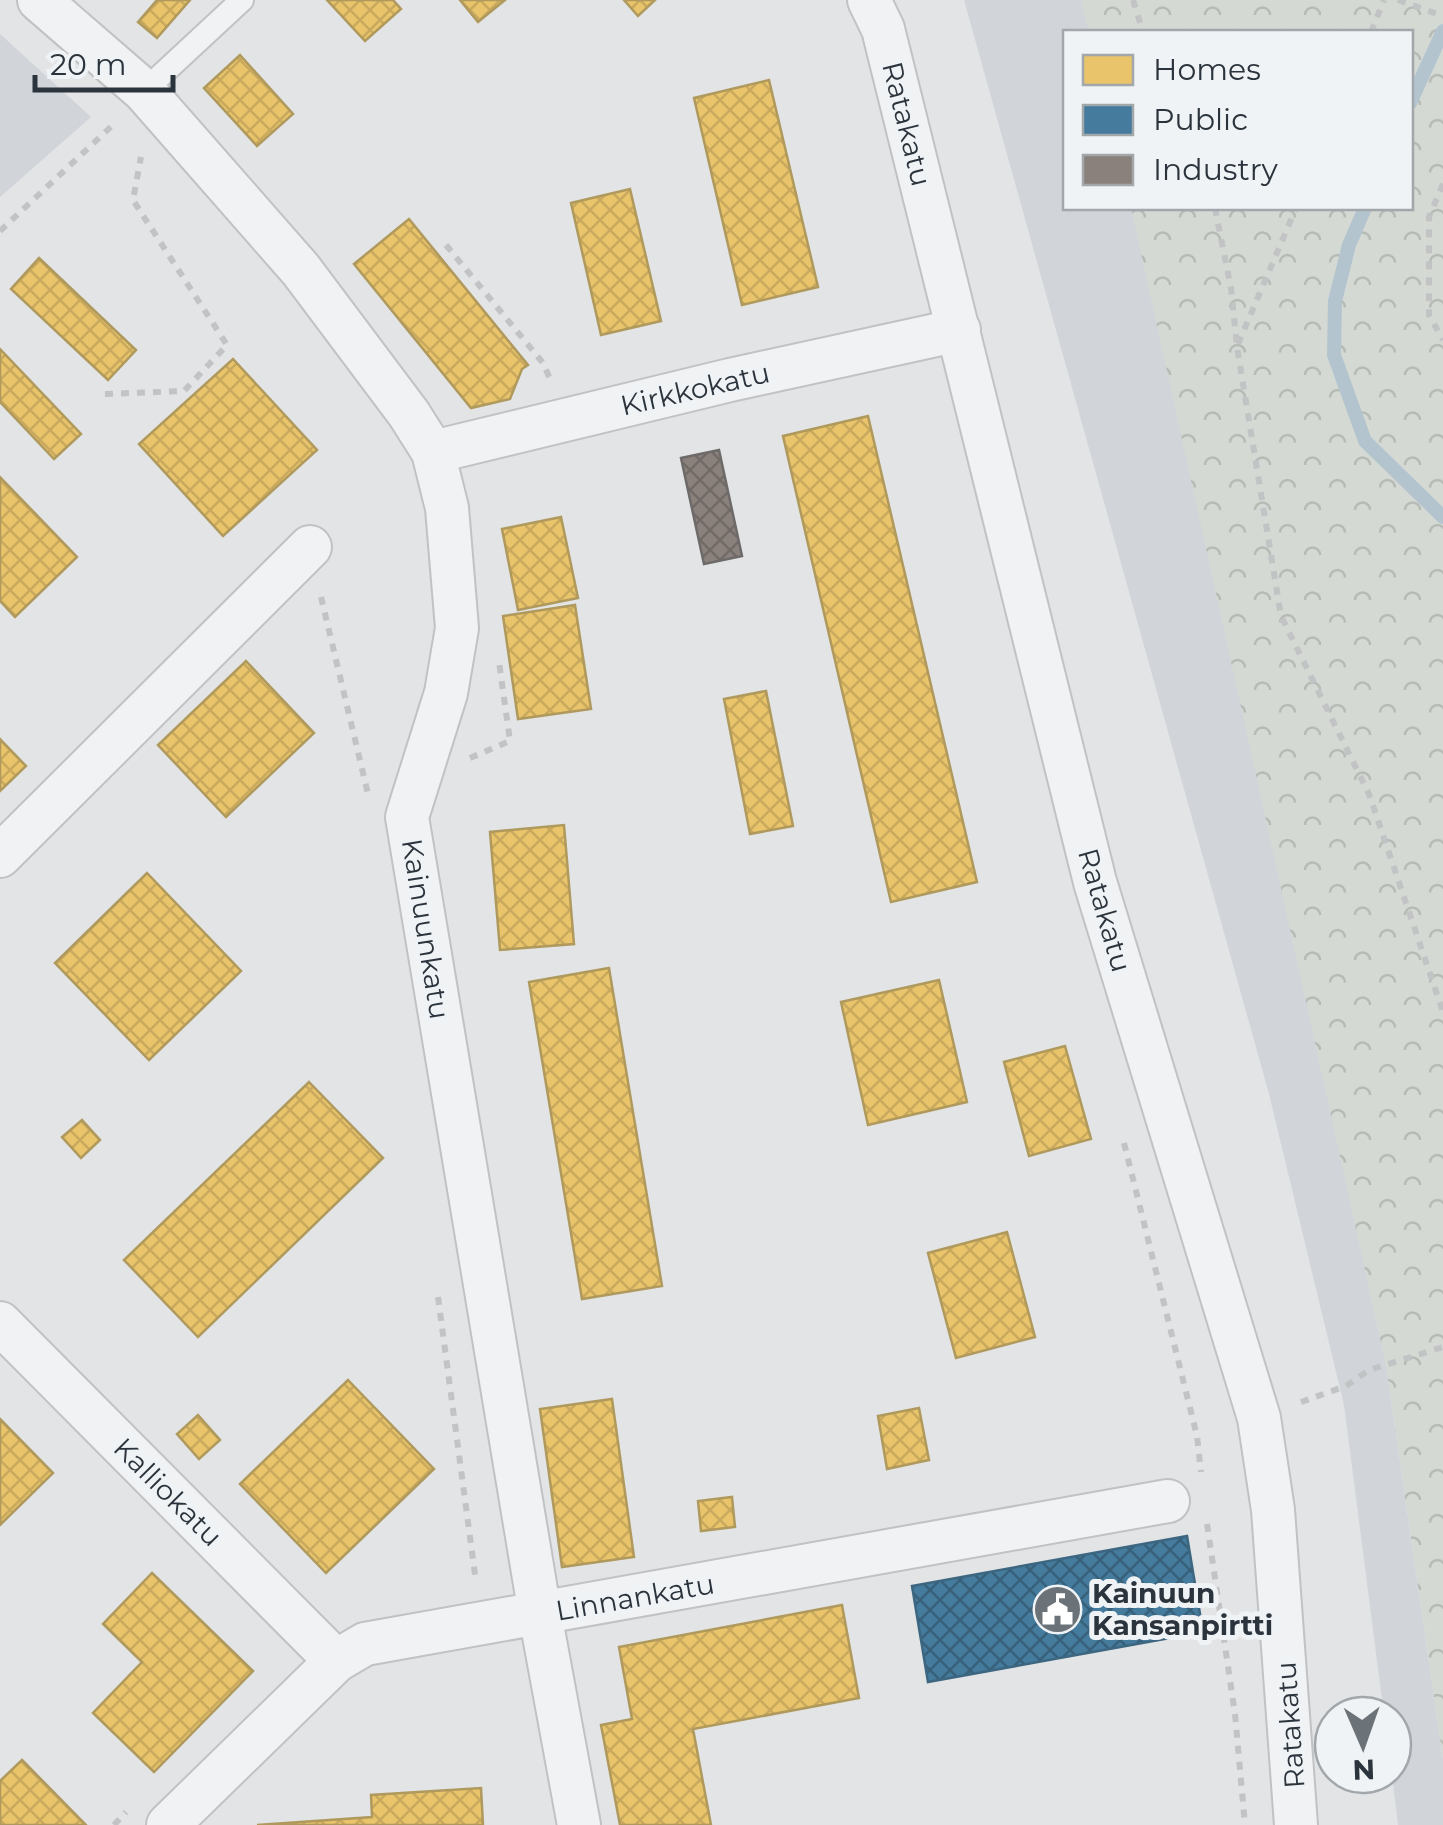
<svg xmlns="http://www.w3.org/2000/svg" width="1443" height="1825" font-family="Montserrat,sans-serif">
<defs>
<pattern id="forest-crowns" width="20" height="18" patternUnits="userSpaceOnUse" patternTransform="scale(2.5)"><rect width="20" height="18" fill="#d4d9d3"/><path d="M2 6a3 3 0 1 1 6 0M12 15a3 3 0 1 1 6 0" fill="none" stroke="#b6bbb6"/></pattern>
<pattern id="homes-cross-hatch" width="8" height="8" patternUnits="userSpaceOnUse" patternTransform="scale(2.5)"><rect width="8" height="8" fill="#e9c46a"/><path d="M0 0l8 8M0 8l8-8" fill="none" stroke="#c8a95d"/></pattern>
<pattern id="public-cross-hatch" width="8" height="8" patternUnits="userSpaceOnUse" patternTransform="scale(2.5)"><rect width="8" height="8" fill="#457b9d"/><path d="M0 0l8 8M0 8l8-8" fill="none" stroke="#37607a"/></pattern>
<pattern id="industry-cross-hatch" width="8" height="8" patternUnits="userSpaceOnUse" patternTransform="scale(2.5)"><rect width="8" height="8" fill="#8a817c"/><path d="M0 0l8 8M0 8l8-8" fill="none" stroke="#716a67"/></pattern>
</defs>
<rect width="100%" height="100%" fill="#e2e4e6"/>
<g fill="#d1d4d9">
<path d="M964,0H1081L1082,3L1089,32H1066V208H1131L1161,330L1386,1365L1443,1759V1825H1398L1392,1775L1393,1715H1384L1344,1405L1269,1094Z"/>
<path d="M0,34L91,117L0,197Z"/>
</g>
<path fill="url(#forest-crowns)" d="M1081,0H1443V1759L1386,1365L1131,208H1410V32H1089Z"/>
<g fill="url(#homes-cross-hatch)" stroke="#b0995c" stroke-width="2.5">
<path d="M157,0H190L157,38L138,22Z"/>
<path d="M327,0H393L401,9L365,41Z"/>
<path d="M460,0H505L478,22Z"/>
<path d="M624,0H655L638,16Z"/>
<path d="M240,55L293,114L257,146L204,88Z"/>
<path d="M769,80L818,287L742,305L694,98Z"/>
<path d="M630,189L661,321L601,335L571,203Z"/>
<path d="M409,219L528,365L522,369L510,399L471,408L354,264Z"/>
<path d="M39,258L136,350L108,380L11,289Z"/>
<path d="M0,349L81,434L54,459L0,402Z"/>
<path d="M233,359L317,450L223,536L139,444Z"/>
<path d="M868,416L977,882L891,902L783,436Z"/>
<path d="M0,477L77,557L15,617L0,601Z"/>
<path d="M561,517L578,598L518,610L502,529Z"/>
<path d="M575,605L591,709L518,719L503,616Z"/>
<path d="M246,661L314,733L226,817L158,745Z"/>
<path d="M766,691L793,826L750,834L724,699Z"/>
<path d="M0,739L26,766L0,791Z"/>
<path d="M564,825L574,944L500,950L490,832Z"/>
<path d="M147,873L241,971L149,1060L55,963Z"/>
<path d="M609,968L662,1286L582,1299L529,982Z"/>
<path d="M939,980L967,1102L868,1125L841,1002Z"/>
<path d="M1065,1046L1091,1139L1029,1156L1004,1062Z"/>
<path d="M309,1082L383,1158L198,1337L124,1260Z"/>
<path d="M82,1120L100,1140L81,1158L62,1137Z"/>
<path d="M1007,1232L1035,1337L956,1358L928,1253Z"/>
<path d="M348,1380L434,1469L326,1573L240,1484Z"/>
<path d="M612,1399L634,1557L562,1567L540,1409Z"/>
<path d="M919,1408L929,1460L887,1469L878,1416Z"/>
<path d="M198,1415L220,1440L199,1459L177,1434Z"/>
<path d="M0,1419L53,1473L0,1525Z"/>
<path d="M732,1497L735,1527L701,1531L698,1501Z"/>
<path d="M152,1573L253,1671L154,1772L93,1713L142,1662L103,1624Z"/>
<path d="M842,1605L859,1698L693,1729L711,1825H620L601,1725L632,1719L619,1647Z"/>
<path d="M22,1760L86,1825H0V1781Z"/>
<path d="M481,1788L483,1825H257L372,1817L371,1795Z"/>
</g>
<path fill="url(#public-cross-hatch)" stroke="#3d6680" stroke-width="2.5" d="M1187,1536L1203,1632L928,1682L912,1586Z"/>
<path fill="url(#industry-cross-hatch)" stroke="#6e6a69" stroke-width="2.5" d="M719,450L742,556L704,564L681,458Z"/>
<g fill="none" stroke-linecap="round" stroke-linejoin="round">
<g stroke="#b4c4ce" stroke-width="14">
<path d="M1410,103L1443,31"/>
<path d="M1365,208L1349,245L1335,301L1334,355L1365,441L1443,517"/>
</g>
<defs>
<path id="lane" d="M144,91L242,0"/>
<g id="street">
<path d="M39,0L144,91L301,270L409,414L433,452L447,508L457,628L446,693L407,817L540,1614L579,1825"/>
<path d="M869,0L883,29L1095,882L1259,1418L1273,1510L1296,1825"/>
<path d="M433,452L730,380L959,330"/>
<path d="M0,856L310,547"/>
<path d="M0,1323L336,1661"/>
<path d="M168,1825L336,1661L365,1644L1168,1501"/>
</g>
</defs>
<use href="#lane" stroke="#c0c2c4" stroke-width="26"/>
<use href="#street" stroke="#c0c2c4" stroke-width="46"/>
<g stroke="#c1c3c5" stroke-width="6" stroke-dasharray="8 8" stroke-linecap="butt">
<path d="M1133,0L1143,32"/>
<path d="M1398,0L1443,16"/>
<path d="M1371,32L1384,0"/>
<path d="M1443,184L1429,217V315L1443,340"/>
<path d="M1215,208L1231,288L1237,347L1281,616L1369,794L1443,1012"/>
<path d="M0,231L116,122"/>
<path d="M446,245L543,363L550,379L547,380"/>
<path d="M1238,344L1296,208"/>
<path d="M105,394L184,391L227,345L133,200L141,157"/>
<path d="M321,597L368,794"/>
<path d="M470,758L510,741L499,662"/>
<path d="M1124,1143L1197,1436L1201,1472"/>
<path d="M438,1297L476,1582"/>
<path d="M1301,1402L1346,1386L1369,1370L1443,1347"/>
<path d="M1207,1524L1235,1714L1245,1825"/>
<path d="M114,1825L126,1812"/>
</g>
<use href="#lane" stroke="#f1f2f3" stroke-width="22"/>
<use href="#street" stroke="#f1f2f3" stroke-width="42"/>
</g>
<defs>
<symbol id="civic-disc" viewBox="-11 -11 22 22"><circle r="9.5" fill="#6b7278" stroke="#f0f3f5"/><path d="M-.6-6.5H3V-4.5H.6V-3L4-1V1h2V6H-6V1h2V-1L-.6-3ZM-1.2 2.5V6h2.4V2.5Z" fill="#fff"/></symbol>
</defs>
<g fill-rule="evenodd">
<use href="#civic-disc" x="1030" y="1582" width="55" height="55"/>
</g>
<g text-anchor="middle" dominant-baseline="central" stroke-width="10" stroke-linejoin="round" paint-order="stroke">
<g font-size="28" fill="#2b343d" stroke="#f0f3f5">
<text transform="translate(907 124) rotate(76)">Ratakatu</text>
<text transform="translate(695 389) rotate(-13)">Kirkkokatu</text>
<text transform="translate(1105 910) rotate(74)">Ratakatu</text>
<text transform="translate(426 929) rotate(81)">Kainuunkatu</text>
<text transform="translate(168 1492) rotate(45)">Kalliokatu</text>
<text transform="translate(635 1597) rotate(-10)">Linnankatu</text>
<text transform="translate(1290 1725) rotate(-94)">Ratakatu</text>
</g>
<g font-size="28" font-weight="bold" fill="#2b343d" stroke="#f0f3f5" text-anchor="start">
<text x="1092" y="1593">Kainuun<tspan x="1092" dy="32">Kansanpirtti</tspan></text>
</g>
</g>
<rect x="1063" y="30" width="350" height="180" fill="#f0f3f5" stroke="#a1a7ab" stroke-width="2.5"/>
<rect x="1083" y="55" width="50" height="30" fill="#e9c46a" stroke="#a1a7ab" stroke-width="2.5"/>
<text x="1153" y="80" font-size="30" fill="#2b343d">Homes</text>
<rect x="1083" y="105" width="50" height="30" fill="#457b9d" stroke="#a1a7ab" stroke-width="2.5"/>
<text x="1153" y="130" font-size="30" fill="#2b343d">Public</text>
<rect x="1083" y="155" width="50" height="30" fill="#8a817c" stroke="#a1a7ab" stroke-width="2.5"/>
<text x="1153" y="180" font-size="30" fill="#2b343d">Industry</text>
<g transform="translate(1363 1745) rotate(178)"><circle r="48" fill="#f0f3f5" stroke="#a1a7ab" stroke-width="2.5"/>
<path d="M0-8L18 38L0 25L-18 38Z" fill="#6b7278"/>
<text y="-15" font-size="28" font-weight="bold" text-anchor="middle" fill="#2b343d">N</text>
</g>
<path d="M35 75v15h138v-15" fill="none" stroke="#2b343d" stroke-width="5"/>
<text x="50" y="75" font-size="30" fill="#2b343d" stroke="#f0f3f5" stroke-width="8" paint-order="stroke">20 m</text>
</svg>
